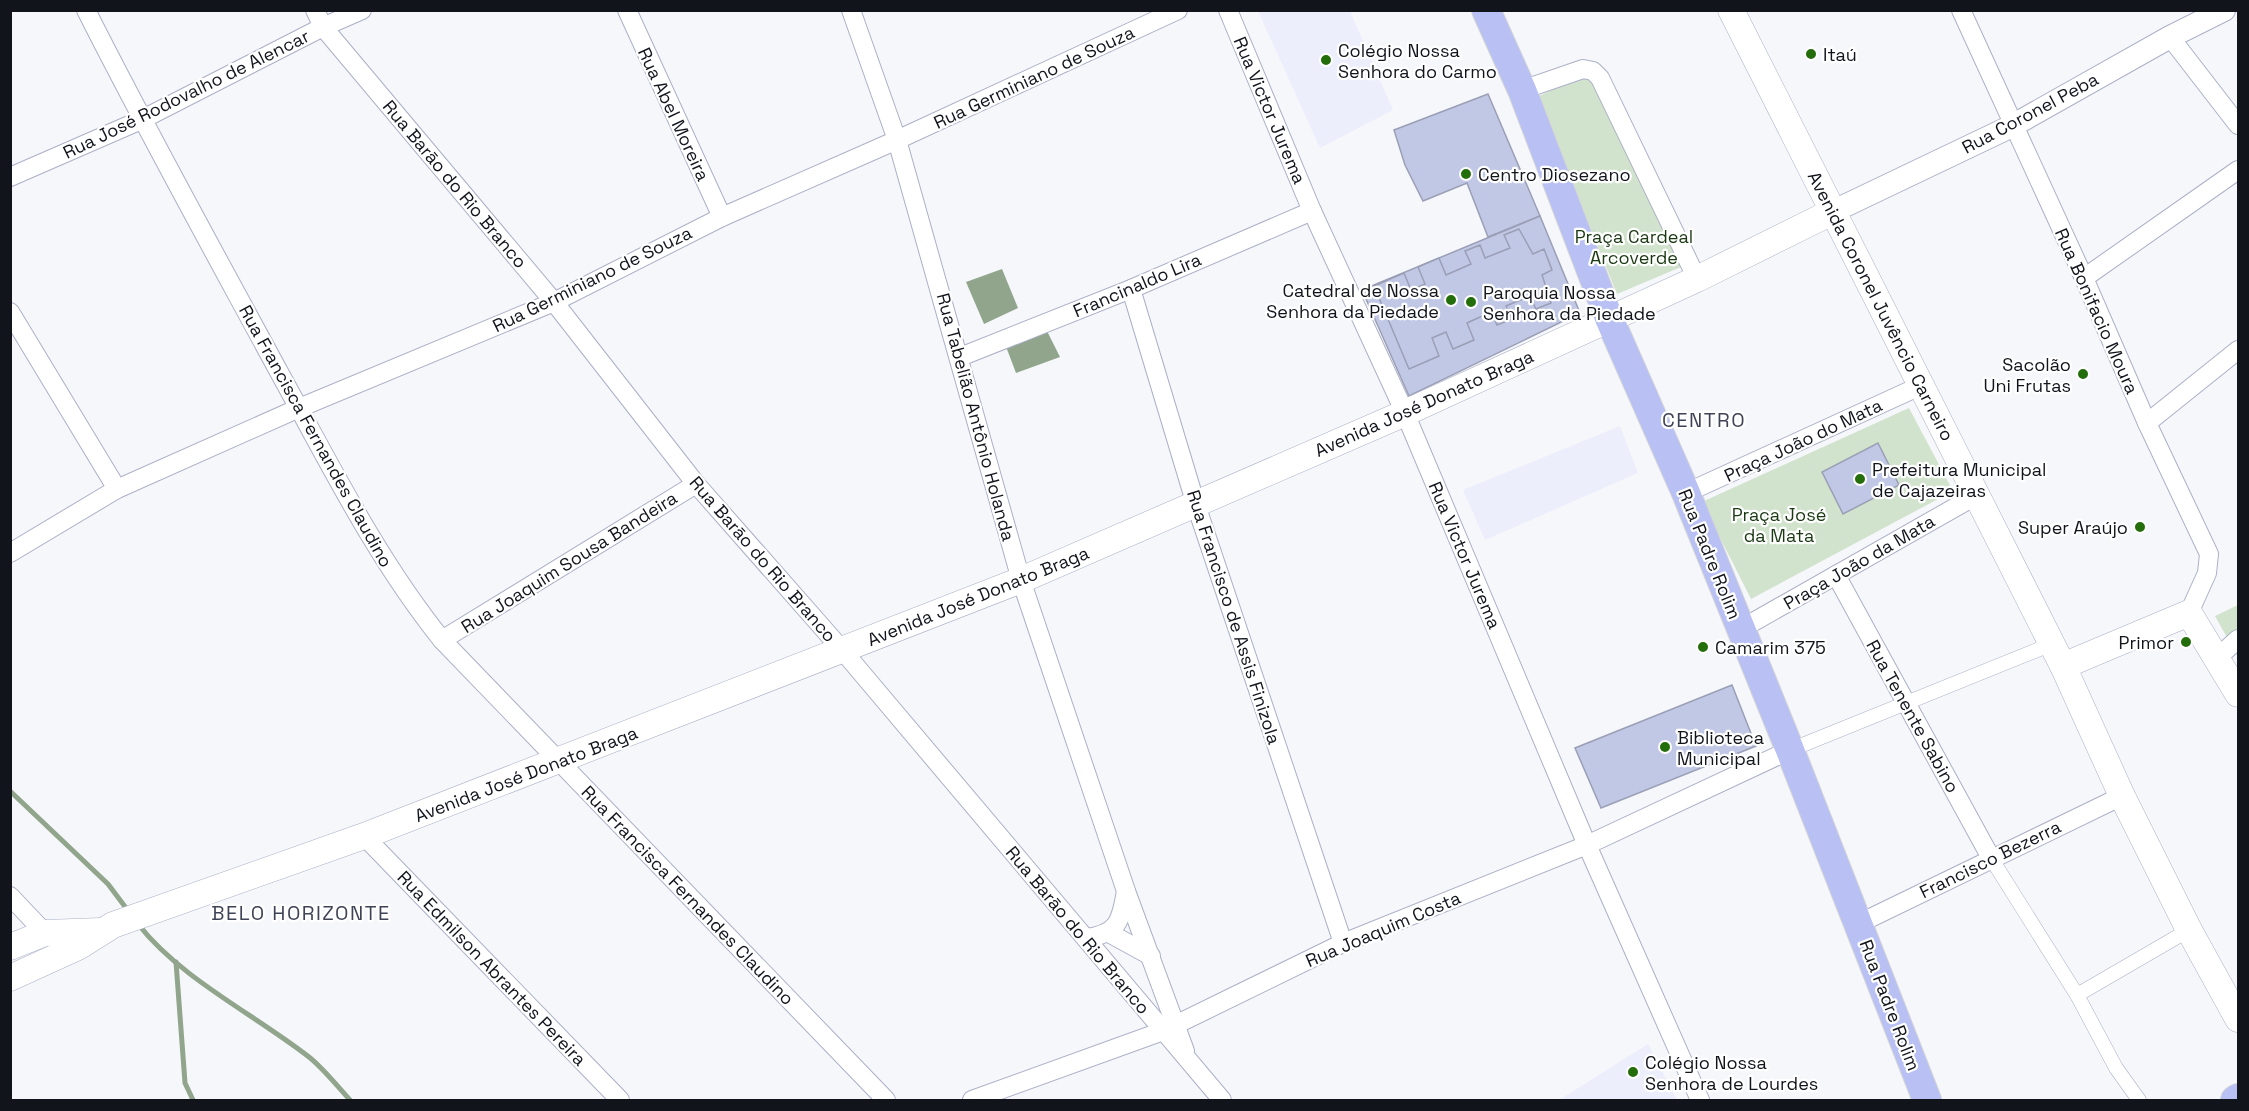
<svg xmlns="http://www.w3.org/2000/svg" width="2249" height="1111" font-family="'Space Grotesk',sans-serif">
<rect width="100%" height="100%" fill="#f6f7fb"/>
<g fill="#eceefb">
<path d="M1258,11H1350L1393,110L1320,148Z"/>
<path d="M1620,426L1638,473L1485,540L1463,490Z"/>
<path d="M1648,1044L1677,1100H1559Z"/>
</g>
<g fill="#d1e3cc">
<path d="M1591,72L1681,267L1617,294L1537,97Z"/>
<path d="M1909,408L1953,491L1751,599L1702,502Z"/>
<path d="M2238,605V657L2215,616Z"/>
</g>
<g fill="#91a58c">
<path d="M1002,269L1018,308L984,324L966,282Z"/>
<path d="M1046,329L1060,357L1016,373L1005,344Z"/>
</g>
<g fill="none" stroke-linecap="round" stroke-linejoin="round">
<g stroke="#91a58c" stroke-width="5">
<path d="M10,791L108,884L129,912"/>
<path d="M138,924C181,979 254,1014 309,1057C324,1069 337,1086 350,1100"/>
<path d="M176,962L185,1083L193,1100"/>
</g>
</g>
<g fill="#c1c8e6" stroke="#9a9fb5" stroke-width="1.5">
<path d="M1488,94L1540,216L1488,237L1467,183L1423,201L1405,165L1394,130Z"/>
<path d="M1540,216L1580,313L1409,396L1362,290Z"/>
<path d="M1519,229L1533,254L1544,249L1552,270L1542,275L1551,303L1536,309L1530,296L1506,306L1512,319L1497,325L1491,312L1467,323L1474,340L1453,349L1446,332L1432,338L1439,356L1409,369L1374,286L1404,273L1411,290L1425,284L1418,267L1439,258L1446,275L1471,264L1465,251L1480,245L1485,258L1510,248L1504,235Z"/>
<path d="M1878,443L1899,485L1843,514L1822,472Z"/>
<path d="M1732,685L1756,746L1601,808L1575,748Z"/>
</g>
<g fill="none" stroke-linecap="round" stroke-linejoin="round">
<defs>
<g id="pedestrian">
<path d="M1790,750L2052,644"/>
<path d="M1991,858L2077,995L2116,1068L2139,1100"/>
<path d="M2077,995L2189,930"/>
</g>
<g id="minor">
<path d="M86,10C148,133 214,252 279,372C330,464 376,558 442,640L886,1100"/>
<path d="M315,10L323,27L554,302L696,484L843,651L1222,1100"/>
<path d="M627,10L722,217"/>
<path d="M851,10L897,140L1021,580L1126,891L1185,1051"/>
<path d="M1228,10L1312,211L1405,413L1587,845L1700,1100"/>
<path d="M1961,10L2084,278L2147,423L2209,554L2207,573L2189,613"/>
<path d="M2170,37L2238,125"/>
<path d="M1522,90L1583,69L1593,71L1600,78L1697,279"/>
<path d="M10,177L141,120L323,27L362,10"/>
<path d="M2084,278L2238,170"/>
<path d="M1131,289L1196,505L1343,943"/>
<path d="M10,312L117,489"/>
<path d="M960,357L1131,289L1312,211"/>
<path d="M2147,423L2238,350"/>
<path d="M1686,493L1920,386"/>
<path d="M10,553L117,489L299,408L554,302L722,217L897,140L1178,10"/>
<path d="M1836,575L1991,858"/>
<path d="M1741,629L1977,495"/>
<path d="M442,640L696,484"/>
<path d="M2216,659L2238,639"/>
<path d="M364,836L620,1100"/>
<path d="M10,896L45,933"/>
<path d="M1858,924L2122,796"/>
<path d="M1109,933L1151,956"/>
<path d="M1086,938C1118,934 1121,921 1126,891"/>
<path d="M972,1100L1163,1031L1343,943L1587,845L1790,750"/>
</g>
<path id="tertiary" d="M1834,211L2012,126L2170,37L2224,10"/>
<g id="secondary">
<path d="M1731,10L2063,666L2122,796L2189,930L2238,1019"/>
<path d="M2063,666L2189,613L2238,694"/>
<path d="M10,947L45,933L101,931"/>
<path d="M10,978L78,947L113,925L364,836L1021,580L1405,413L1697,279L1834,211"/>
</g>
<g id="primary">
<path d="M1486,10L1522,90L1609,318L1686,493L1790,750L1927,1100"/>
<path d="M2235,1100L2238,1098"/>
</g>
</defs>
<use href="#pedestrian" stroke="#abb0c6" stroke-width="15"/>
<use href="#minor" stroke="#abb0c6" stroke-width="20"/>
<use href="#tertiary" stroke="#abb0c6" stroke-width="24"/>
<use href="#secondary" stroke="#abb0c6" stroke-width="27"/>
<use href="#primary" stroke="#d4d5d6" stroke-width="30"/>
<use href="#pedestrian" stroke="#fff" stroke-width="14"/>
<use href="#minor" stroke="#fff" stroke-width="18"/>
<use href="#tertiary" stroke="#fff" stroke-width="22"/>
<use href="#secondary" stroke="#fff" stroke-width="26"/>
<use href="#primary" stroke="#b9c0f4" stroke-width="28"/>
</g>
<g fill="#246d0b" stroke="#fff" stroke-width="2">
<circle cx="1811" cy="54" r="6"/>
<circle cx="1326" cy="60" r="6"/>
<circle cx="1466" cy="174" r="6"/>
<circle cx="1451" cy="300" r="6"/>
<circle cx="1471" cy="302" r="6"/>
<circle cx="2083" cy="374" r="6"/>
<circle cx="1860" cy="479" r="6"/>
<circle cx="2140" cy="527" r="6"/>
<circle cx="2186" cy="642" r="6"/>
<circle cx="1703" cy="647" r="6"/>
<circle cx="1665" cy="747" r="6"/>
<circle cx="1633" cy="1072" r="6"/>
</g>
<g text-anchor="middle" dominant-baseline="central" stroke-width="4.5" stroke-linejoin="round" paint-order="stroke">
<g font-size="18" fill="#12141c" stroke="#fff" text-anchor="start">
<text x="1338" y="50">Colégio Nossa<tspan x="1338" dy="21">Senhora do Carmo</tspan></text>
<text x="1823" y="54">Itaú</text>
<text x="1478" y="174">Centro Diosezano</text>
<text x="1439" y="290" text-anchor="end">Catedral de Nossa<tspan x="1439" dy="21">Senhora da Piedade</tspan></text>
<text x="1483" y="292">Paroquia Nossa<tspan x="1483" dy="21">Senhora da Piedade</tspan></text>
<text x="2071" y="364" text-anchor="end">Sacolão<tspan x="2071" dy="21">Uni Frutas</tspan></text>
<text x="1872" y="469">Prefeitura Municipal<tspan x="1872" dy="21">de Cajazeiras</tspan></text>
<text x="2128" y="527" text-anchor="end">Super Araújo</text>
<text x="2174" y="642" text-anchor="end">Primor</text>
<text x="1715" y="647">Camarim 375</text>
<text x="1677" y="737">Biblioteca<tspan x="1677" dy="21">Municipal</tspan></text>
<text x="1645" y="1062">Colégio Nossa<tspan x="1645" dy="21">Senhora de Lourdes</tspan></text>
</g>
<g font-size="18" fill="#12141c" stroke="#fff">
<text transform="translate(1034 77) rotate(-25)">Rua Germiniano de Souza</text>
<text transform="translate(186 94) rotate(-26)">Rua José Rodovalho de Alencar</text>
<text transform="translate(1270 110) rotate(67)">Rua Victor Jurema</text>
<text transform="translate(2030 113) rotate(-28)">Rua Coronel Peba</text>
<text transform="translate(674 114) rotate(65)">Rua Abel Moreira</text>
<text transform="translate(455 184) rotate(50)">Rua Barāo do Rio Branco</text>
<text transform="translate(592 279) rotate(-26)">Rua Germiniano de Souza</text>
<text transform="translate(1137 285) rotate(-23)">Francinaldo Lira</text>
<text transform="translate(1881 306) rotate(63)">Avenida Coronel Juvêncio Carneiro</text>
<text transform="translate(2097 311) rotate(66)">Rua Bonifacio Moura</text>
<text transform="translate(1424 403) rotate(-24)">Avenida José Donato Braga</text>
<text transform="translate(976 417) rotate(75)">Rua Tabelião Antônio Holanda</text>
<text transform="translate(316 436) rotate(61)">Rua Francisca Fernandes Claudino</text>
<text transform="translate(1803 440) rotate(-25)">Praça João do Mata</text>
<text transform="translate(1710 554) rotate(68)">Rua Padre Rolim</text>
<text transform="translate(1465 555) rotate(67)">Rua Victor Jurema</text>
<text transform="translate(763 559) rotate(49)">Rua Barāo do Rio Branco</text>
<text transform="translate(569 562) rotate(-32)">Rua Joaquim Sousa Bandeira</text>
<text transform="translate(1859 562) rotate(-30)">Praça João da Mata</text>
<text transform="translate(978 596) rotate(-22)">Avenida José Donato Braga</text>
<text transform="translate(1234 617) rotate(72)">Rua Francisco de Assis Finizola</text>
<text transform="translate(1913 716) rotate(61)">Rua Tenente Sabino</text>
<text transform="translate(526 774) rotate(-21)">Avenida José Donato Braga</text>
<text transform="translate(1990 859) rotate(-26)">Francisco Bezerra</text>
<text transform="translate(688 895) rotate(46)">Rua Francisca Fernandes Claudino</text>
<text transform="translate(1383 929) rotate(-23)">Rua Joaquim Costa</text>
<text transform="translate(1078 930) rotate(50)">Rua Barāo do Rio Branco</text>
<text transform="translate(492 968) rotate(46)">Rua Edmilson Abrantes Pereira</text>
<text transform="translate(1890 1005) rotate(69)">Rua Padre Rolim</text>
</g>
<g font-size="18" fill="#1a3913" stroke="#fff">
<text x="1634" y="236">Praça Cardeal<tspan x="1634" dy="21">Arcoverde</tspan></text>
<text x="1779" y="514">Praça José<tspan x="1779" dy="21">da Mata</tspan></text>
</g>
<g font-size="20" letter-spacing="1.5" fill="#3f4356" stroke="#fff">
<text x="1704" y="420">CENTRO</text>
<text x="301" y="913">BELO HORIZONTE</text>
</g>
</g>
<rect width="2249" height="1111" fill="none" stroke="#12141c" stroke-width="24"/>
</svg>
